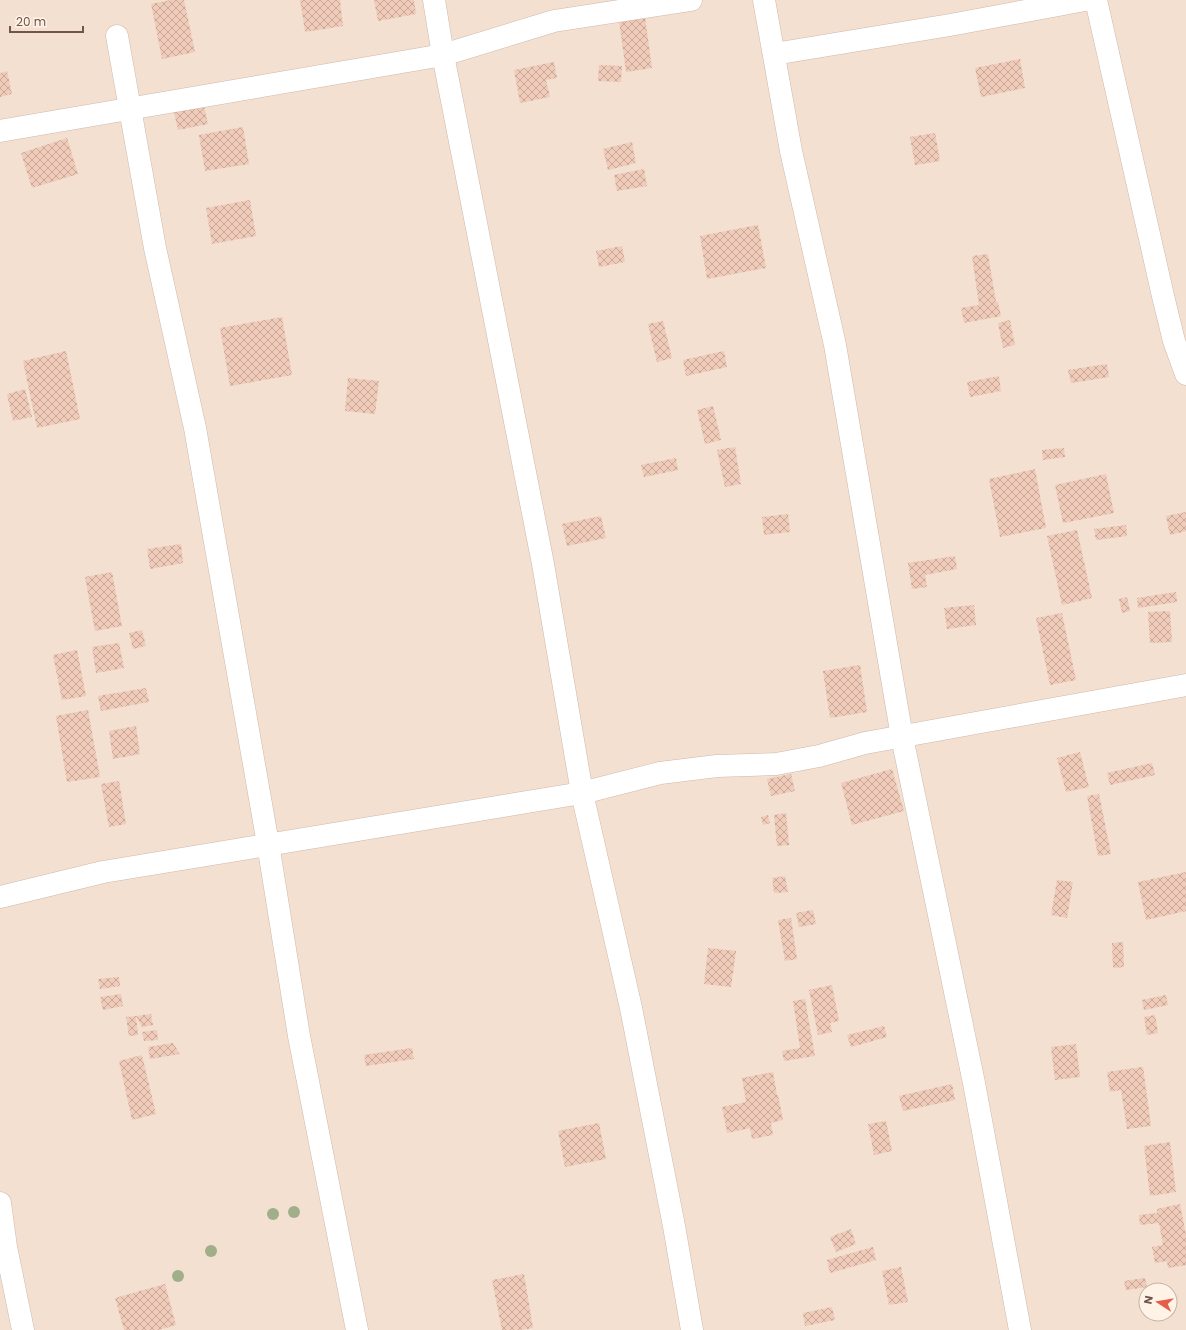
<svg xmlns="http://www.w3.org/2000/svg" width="1186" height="1330" font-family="Poppins,sans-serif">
<defs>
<pattern id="building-cross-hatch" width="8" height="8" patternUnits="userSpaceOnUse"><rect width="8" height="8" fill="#f0cbb9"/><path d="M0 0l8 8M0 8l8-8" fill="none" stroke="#c7a798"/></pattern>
</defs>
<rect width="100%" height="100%" fill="#fcefe1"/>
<path fill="#f3e0d0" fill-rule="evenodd" d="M0,0H1186V1330H0ZM1146,1290H1170V1314H1146Z"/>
<g fill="url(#building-cross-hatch)">
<path d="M171,0H184L195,52L162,59L151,4Z"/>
<path d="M300,0H340L343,26L305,32Z"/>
<path d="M374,0H414L416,14L378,21Z"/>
<path d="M645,17L652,68L626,72L619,21Z"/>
<path d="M1020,59L1025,88L981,97L975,68Z"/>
<path d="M554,62L557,78L546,80L550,97L520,103L514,70Z"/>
<path d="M599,65L622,66L621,82L598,81Z"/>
<path d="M7,71L12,94L0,97V73Z"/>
<path d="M203,102L208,124L178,130L173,108Z"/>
<path d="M243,127L249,164L205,171L199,135Z"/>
<path d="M935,133L940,161L915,165L910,137Z"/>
<path d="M67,138L78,174L32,188L21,153Z"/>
<path d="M632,142L636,163L608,170L603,149Z"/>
<path d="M644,169L647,186L617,191L614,175Z"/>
<path d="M250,200L256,236L212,244L206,208Z"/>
<path d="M758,225L766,268L707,279L700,236Z"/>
<path d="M622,246L625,262L599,267L596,251Z"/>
<path d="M988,254L996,302H998L1001,316L964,323L961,308L979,305L972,256Z"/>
<path d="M282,317L292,375L230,386L220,328Z"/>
<path d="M1010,320L1015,345L1003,348L998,323Z"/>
<path d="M663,321L672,358L657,362L648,324Z"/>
<path d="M66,351L80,419L37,428L23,361Z"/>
<path d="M724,351L727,367L686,376L683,360Z"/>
<path d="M1107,364L1109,377L1071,383L1068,370Z"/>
<path d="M999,376L1001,391L970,397L967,382Z"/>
<path d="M348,378L379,381L375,414L345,411Z"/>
<path d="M25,389L32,417L13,421L7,394Z"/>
<path d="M713,406L721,440L705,444L697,410Z"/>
<path d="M735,447L741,484L725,487L717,450Z"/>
<path d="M1064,448L1065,457L1043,460L1042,450Z"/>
<path d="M676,458L678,470L644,477L641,465Z"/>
<path d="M1035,469L1046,528L1000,537L989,479Z"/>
<path d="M1106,474L1114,513L1063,523L1055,485Z"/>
<path d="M1186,512V531L1170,535L1166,516Z"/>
<path d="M788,514L790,532L764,535L762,517Z"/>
<path d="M601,516L606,538L567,546L562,524Z"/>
<path d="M1126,525L1127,536L1096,540L1094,529Z"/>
<path d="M1077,530L1092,598L1062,605L1047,536Z"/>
<path d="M181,544L183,563L150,569L147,549Z"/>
<path d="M955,556L957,569L925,575L927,587L912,589L908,563Z"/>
<path d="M112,572L122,626L95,631L85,577Z"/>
<path d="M1176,592L1177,602L1138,608L1137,598Z"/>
<path d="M1127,597L1130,611L1122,613L1119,599Z"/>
<path d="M974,605L976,625L947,629L944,608Z"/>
<path d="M1170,611L1172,642L1150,643L1148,612Z"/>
<path d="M1062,613L1076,680L1050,685L1036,618Z"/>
<path d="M142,630L146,646L133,649L129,633Z"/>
<path d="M119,643L124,668L96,673L92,647Z"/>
<path d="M77,650L86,696L62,700L53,655Z"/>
<path d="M860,665L867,712L830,718L823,671Z"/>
<path d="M146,688L149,702L101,711L98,696Z"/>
<path d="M88,710L100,777L67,782L56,716Z"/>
<path d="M136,726L140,754L113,759L109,731Z"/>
<path d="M1080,752L1089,787L1066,792L1057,758Z"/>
<path d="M1152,763L1155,775L1110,785L1107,773Z"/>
<path d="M892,769L904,811L852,825L841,783Z"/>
<path d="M791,774L795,791L771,796L767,779Z"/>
<path d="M119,781L126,824L109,827L101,784Z"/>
<path d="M1099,794L1111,854L1098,856L1087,796Z"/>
<path d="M786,813L789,845L777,846L774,815Z"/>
<path d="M768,815L770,823L763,825L761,817Z"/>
<path d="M1186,872V911L1146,920L1138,882Z"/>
<path d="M785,876L788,892L774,893L772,878Z"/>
<path d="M1057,880L1073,882L1067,918L1051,915Z"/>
<path d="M813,910L816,924L799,927L796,913Z"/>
<path d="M791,918L797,959L785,961L778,920Z"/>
<path d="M1123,942L1124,967L1113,968L1112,943Z"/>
<path d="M708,948L736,951L731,987L704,984Z"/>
<path d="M119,977L120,986L100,989L98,979Z"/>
<path d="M832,985L839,1021L830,1023L832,1032L818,1035L809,990Z"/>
<path d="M121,994L123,1006L103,1010L100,997Z"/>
<path d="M1166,995L1168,1005L1144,1010L1142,1000Z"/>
<path d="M805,999L815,1056L784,1061L782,1051L800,1048L793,1001Z"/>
<path d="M151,1014L153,1025L142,1027L136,1016Z"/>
<path d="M1155,1015L1158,1033L1147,1035L1144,1017Z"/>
<path d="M136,1016L138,1035L129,1036L126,1017Z"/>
<path d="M884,1026L887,1037L851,1047L847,1035Z"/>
<path d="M157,1030L158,1040L144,1041L142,1032Z"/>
<path d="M173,1043L180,1054L150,1059L148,1047Z"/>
<path d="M1076,1044L1080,1077L1055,1080L1051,1047Z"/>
<path d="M412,1048L414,1059L366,1066L364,1055Z"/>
<path d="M142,1055L156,1114L132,1120L119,1061Z"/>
<path d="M1143,1067L1151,1126L1127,1129L1121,1090L1110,1092L1107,1072Z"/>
<path d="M773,1072L777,1095H778L783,1120L771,1123L773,1135L752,1139L750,1128L727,1133L722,1107L746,1102L742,1078Z"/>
<path d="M952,1084L955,1100L903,1111L899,1096Z"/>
<path d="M886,1121L892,1151L874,1155L868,1124Z"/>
<path d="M599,1123L606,1159L565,1167L558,1131Z"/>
<path d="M1170,1142L1176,1192L1150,1196L1144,1146Z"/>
<path d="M1180,1204L1186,1235V1265L1168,1268L1167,1261L1155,1263L1152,1247L1163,1245L1159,1223L1140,1225L1139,1215L1157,1213V1209Z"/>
<path d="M851,1229L856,1244L836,1252L830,1237Z"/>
<path d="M873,1247L876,1260L830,1273L827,1260Z"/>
<path d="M901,1267L908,1302L889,1305L882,1271Z"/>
<path d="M524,1274L533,1328L520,1330H502L492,1280Z"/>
<path d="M1145,1278L1147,1287L1126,1290L1124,1281Z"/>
<path d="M165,1284L176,1325L159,1330H124L115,1298Z"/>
<path d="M832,1307L835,1320L805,1326L803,1313Z"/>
</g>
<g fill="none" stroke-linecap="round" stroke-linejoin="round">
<defs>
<g id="minor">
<path d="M434,0L443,55L543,564L582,793L631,1008L674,1226L692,1330"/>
<path d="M764,0L791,151L835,345L902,737L974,1083L1020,1330"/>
<path d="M1096,0L1163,296L1174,341L1186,374"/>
<path d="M117,36L155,248L195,428L268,844L299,1036L357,1330"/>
<path d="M774,54L950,25L1085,0"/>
<path d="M0,131L443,55L554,21L691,0"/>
<path d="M0,897L103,872L582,793L660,773L717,766L776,764L819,756L865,743L1186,685"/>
<path d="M0,1203L6,1247L23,1330"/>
</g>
</defs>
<use href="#minor" stroke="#ceb8ab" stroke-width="23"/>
<use href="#minor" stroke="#fff" stroke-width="22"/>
</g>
<g fill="#a0ae89">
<circle cx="294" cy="1212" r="6"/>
<circle cx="273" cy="1214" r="6"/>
<circle cx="211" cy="1251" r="6"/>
<circle cx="178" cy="1276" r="6"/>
</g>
<g transform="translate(1158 1302) rotate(282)"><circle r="19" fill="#fff3e7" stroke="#c7b3a8"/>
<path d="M0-3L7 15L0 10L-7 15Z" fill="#e45e48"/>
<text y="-6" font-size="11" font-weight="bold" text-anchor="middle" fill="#725449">N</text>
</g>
<path d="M10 26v6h73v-6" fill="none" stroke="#725449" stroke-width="2"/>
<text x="16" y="26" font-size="12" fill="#725449" stroke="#fff3e7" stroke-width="3" paint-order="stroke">20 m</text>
</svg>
